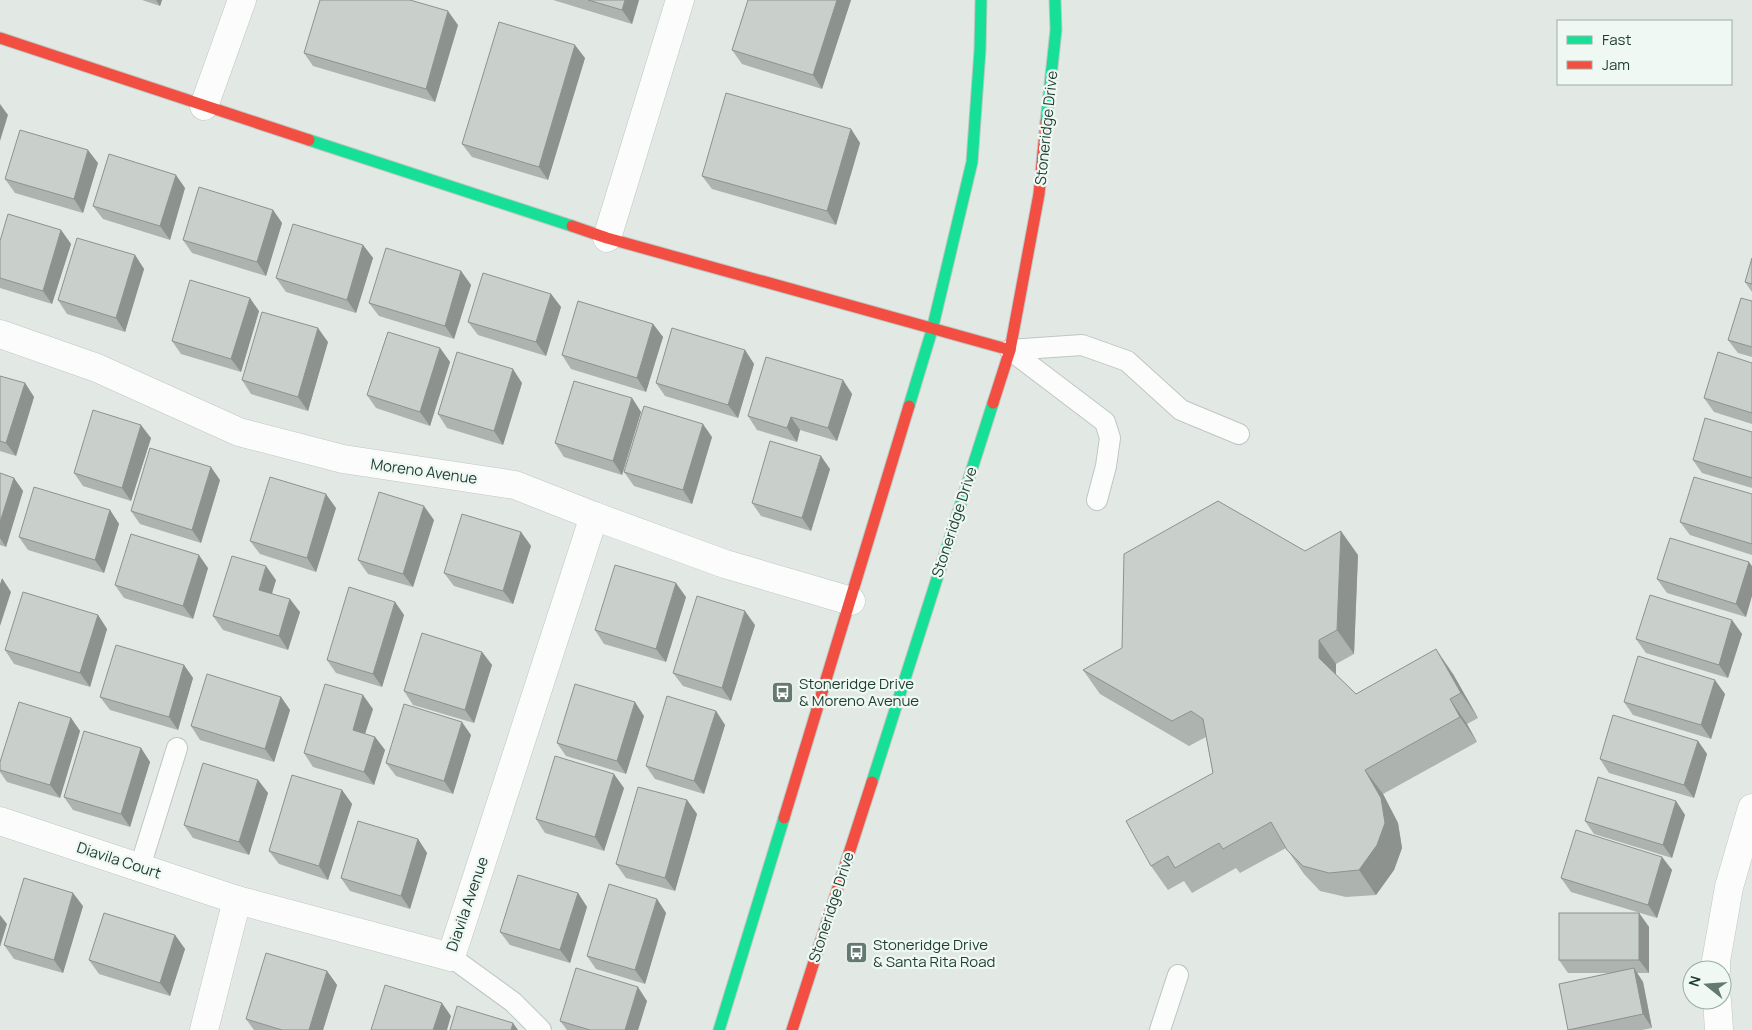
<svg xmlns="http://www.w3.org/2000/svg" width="1752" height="1030" font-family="Manrope,sans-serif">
<rect width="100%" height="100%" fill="#e2e9e5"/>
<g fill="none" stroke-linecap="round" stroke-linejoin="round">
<defs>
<g id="lane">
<path d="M1010,350L1082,345L1127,361L1181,410L1239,434"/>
<path d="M1010,350L1105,422L1110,438L1106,466L1097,500"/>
<path d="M140,867L177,748"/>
<path d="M451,957L513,1002L541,1030"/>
<path d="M1160,1030L1178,975"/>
</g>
<g id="street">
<path d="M204,106L242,0"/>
<path d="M607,238L680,0"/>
<path d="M0,334L97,368L239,432L343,459L515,485L594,516L725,564L851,601"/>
<path d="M0,821L237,900L451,957L594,516"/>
<path d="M1716,970V961L1729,887L1752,808"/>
<path d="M1717,1000L1719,1030"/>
<path d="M204,1030L237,900"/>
</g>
<g id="fast">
<path d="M1046,122L1056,30L1055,0"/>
<path d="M309,140L572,226"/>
<path d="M909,406L932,330L972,162L980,50L981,0"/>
<path d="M872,782L993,403"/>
<path d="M719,1030L784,818"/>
</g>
<g id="jam">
<path d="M0,38L309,140"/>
<path d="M572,226L607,238L1010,350"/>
<path d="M993,403L1010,350L1039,194L1046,122"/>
<path d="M784,818L909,406"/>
<path d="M792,1030L872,782"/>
</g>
</defs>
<use href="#lane" stroke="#bfc6c2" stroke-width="22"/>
<use href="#street" stroke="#bfc6c2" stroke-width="29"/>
<use href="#fast" stroke="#bdc7c2" stroke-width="13"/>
<use href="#jam" stroke="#bdc7c2" stroke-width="13"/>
<use href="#lane" stroke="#fbfcfb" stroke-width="20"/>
<use href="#street" stroke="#fbfcfb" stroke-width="28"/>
<use href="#fast" stroke="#16e098" stroke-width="11"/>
<use href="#jam" stroke="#f24e42" stroke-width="11"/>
</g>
<g fill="#adb3af">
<path d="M142,0H162L160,6Z"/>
<path d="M553,0H639L632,24Z"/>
<path d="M748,0H851L822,89L742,64L732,50Z"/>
<path d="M458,25L435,102L313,66L304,53Z"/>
<path d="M585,58L548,180L472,157L462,144Z"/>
<path d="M851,129L860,143L836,225L712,189L702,176Z"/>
<path d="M98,163L83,213L15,193L5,179Z"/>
<path d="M185,188L170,240L103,219L93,206Z"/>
<path d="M273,210L282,223L266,276L192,253L183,240Z"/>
<path d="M61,230L71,244L52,304L0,288V241Z"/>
<path d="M363,245L373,258L356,313L286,292L276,278Z"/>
<path d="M135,255L144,269L125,332L67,314L58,300Z"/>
<path d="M1752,258V292L1745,282Z"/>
<path d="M461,271L471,285L454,339L379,316L369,303Z"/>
<path d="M551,294L561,307L546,356L478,335L468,322Z"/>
<path d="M1752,301V357L1738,353L1728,340Z"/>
<path d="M259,311L241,372L181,354L172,341Z"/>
<path d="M653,324L663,337L646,392L571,369L562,355Z"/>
<path d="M328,342L308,411L251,394L242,380Z"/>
<path d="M440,348L450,362L430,426L376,408L367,395Z"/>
<path d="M745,350L754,364L738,418L665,396L656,383Z"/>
<path d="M1752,363V424L1714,412L1704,398Z"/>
<path d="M0,376L25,383L34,397L16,456L0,451Z"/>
<path d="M843,380L852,394L837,441L800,430L797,442L757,430L748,416Z"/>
<path d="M522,383L503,445L447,428L438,414Z"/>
<path d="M632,398L641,412L622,475L564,457L555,443Z"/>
<path d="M1752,432V488L1702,473L1693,460Z"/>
<path d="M712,437L692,504L634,486L624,472Z"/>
<path d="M151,438L131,501L83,486L74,473Z"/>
<path d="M830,469L811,531L761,516L752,503Z"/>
<path d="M0,473L14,478L23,491L6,547L0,545Z"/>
<path d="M220,480L201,543L140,524L131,511Z"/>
<path d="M1752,494V555L1690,535L1680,522Z"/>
<path d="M336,508L316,572L260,554L250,541Z"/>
<path d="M110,510L119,524L104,573L28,550L19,537Z"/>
<path d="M434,520L413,587L368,574L358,560Z"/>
<path d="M521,532L531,546L513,604L454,586L444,573Z"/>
<path d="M1305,551L1358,555L1354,654L1336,664V675L1356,694L1453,674L1478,718L1467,724L1477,742L1383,794L1398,823L1402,848L1394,870L1376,895L1346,897L1320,891L1304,874L1286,848L1240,873L1236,868L1192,893L1184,881L1168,890L1151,866L1213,773L1206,737L1189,746L1100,694L1083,670Z"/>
<path d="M1749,562L1746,617L1667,593L1657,579Z"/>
<path d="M208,568L193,619L124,598L115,585Z"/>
<path d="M276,580L272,593L300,612L288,650L223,630L213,616Z"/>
<path d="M686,597L666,662L604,644L595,630Z"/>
<path d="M395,602L404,615L382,687L336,673L327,660Z"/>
<path d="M98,615L107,629L90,687L14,664L5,650Z"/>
<path d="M1732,620L1742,634L1728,678L1646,653L1636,639Z"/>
<path d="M755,625L731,701L683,686L673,673Z"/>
<path d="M482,652L492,665L474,723L413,705L404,691Z"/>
<path d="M184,665L193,678L178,730L110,710L100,697Z"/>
<path d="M1725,694L1711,739L1633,715L1624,702Z"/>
<path d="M281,697L290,710L274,762L200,740L191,726Z"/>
<path d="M373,709L365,734L375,737L385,750L374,785L313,767L304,753Z"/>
<path d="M716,711L725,725L704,794L655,779L646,766Z"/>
<path d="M644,716L626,774L566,756L557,743Z"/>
<path d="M71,718L80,731L60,798L7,782L0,772V762Z"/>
<path d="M471,735L453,794L396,776L386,763Z"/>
<path d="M1698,741L1707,754L1694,798L1609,773L1600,759Z"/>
<path d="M141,748L150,762L130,827L73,810L64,797Z"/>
<path d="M258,780L268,793L249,855L193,838L184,825Z"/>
<path d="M624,788L604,851L545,833L536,819Z"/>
<path d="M342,790L352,804L328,880L279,864L269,851Z"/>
<path d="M687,800L697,814L675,891L626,878L616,864Z"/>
<path d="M1676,801L1685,815L1672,858L1594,834L1585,821Z"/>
<path d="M418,839L427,853L410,909L350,891L341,878Z"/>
<path d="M1662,857L1672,870L1657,918L1571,892L1561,878Z"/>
<path d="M578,893L587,907L570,963L510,945L500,932Z"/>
<path d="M657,899L666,913L645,984L596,969L587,956Z"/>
<path d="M83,906L63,973L14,959L4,945Z"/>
<path d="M1639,913L1649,927V973H1637L1643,982L1652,1028L1642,1030H1569L1559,984L1610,973H1568L1559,960Z"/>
<path d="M175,935L185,949L170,996L99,974L89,960Z"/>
<path d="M327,971L337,985L323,1030H254L246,1019Z"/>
<path d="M647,1001L638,1030H567L560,1021Z"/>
</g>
<g fill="#8d928f">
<path d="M156,0H162L160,6Z"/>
<path d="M625,0H639L632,24L622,10Z"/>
<path d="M837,0H851L822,89L813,75Z"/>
<path d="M448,11L458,25L435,102L426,89Z"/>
<path d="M575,45L585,58L548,180L539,167Z"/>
<path d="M0,104L8,115L0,141Z"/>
<path d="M851,129L860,143L836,225L827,211Z"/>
<path d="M88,150L98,163L83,213L74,199Z"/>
<path d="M176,175L185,188L170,240L160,226Z"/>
<path d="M273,210L282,223L266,276L257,262Z"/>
<path d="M61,230L71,244L52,304L43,291Z"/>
<path d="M363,245L373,258L356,313L347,300Z"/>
<path d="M135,255L144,269L125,332L116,318Z"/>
<path d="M461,271L471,285L454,339L445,326Z"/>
<path d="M551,294L561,307L546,356L536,342Z"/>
<path d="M250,298L259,311L241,372L231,359Z"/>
<path d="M653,324L663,337L646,392L637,378Z"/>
<path d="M318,328L328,342L308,411L298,397Z"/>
<path d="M440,348L450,362L430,426L420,412Z"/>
<path d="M745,350L754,364L738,418L728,405Z"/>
<path d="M513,369L522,383L503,445L494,431Z"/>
<path d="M843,380L852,394L837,441L828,428Z"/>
<path d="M25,383L34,397L16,456L6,443Z"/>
<path d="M632,398L641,412L622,475L613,461Z"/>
<path d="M791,417L800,430L797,442L787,428Z"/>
<path d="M703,424L712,437L692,504L683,490Z"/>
<path d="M141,425L151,438L131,501L122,488Z"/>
<path d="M821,456L830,469L811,531L802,518Z"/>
<path d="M211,467L220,480L201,543L192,530Z"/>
<path d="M14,478L23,491L6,547L0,538V522Z"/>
<path d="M326,494L336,508L316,572L307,558Z"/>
<path d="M424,506L434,520L413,587L403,574Z"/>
<path d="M110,510L119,524L104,573L95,560Z"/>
<path d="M1341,531L1358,555L1354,654L1337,630Z"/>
<path d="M521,532L531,546L513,604L503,591Z"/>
<path d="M199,555L208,568L193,619L183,606Z"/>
<path d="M1749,562L1752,566V596L1746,617L1736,604Z"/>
<path d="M266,566L276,580L269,603L259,590Z"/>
<path d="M2,578L11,592L0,626V584Z"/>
<path d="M676,583L686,597L666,662L656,649Z"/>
<path d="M290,599L300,612L288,650L279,636Z"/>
<path d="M395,602L404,615L382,687L373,674Z"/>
<path d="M745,611L755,625L731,701L722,688Z"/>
<path d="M98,615L107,629L90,687L80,673Z"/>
<path d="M1732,620L1742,634L1728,678L1719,665Z"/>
<path d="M1319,640L1336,664V683L1319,658Z"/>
<path d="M1436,649L1453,674L1478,718L1461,693Z"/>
<path d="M482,652L492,665L474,723L465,710Z"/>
<path d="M184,665L193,678L178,730L169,717Z"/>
<path d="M1715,680L1725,694L1711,739L1701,725Z"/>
<path d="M363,695L373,709L362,743L353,730Z"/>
<path d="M281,697L290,710L274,762L265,749Z"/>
<path d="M1450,699L1467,724L1477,742L1460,717Z"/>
<path d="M635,702L644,716L626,774L617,761Z"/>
<path d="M716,711L725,725L704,794L694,781Z"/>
<path d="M71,718L80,731L60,798L50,785Z"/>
<path d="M462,722L471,735L453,794L444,781Z"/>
<path d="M375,737L385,750L374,785L364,772Z"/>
<path d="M1698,741L1707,754L1694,798L1684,785Z"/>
<path d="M141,748L150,762L130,827L121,814Z"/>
<path d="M1365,770L1383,794L1398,823L1402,848L1394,870L1376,895L1359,870Z"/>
<path d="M614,774L624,788L604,851L595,837Z"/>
<path d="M258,780L268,793L249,855L239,842Z"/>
<path d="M342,790L352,804L328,880L319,866Z"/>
<path d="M687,800L697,814L675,891L665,878Z"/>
<path d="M1676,801L1685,815L1672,858L1663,845Z"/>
<path d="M418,839L427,853L410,909L401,896Z"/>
<path d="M1662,857L1672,870L1657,918L1648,905Z"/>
<path d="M73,893L83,906L63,973L54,960Z"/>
<path d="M578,893L587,907L570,963L560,950Z"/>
<path d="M657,899L666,913L645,984L635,970Z"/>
<path d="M1639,913L1649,927V973L1639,960Z"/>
<path d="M0,915L7,924L0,947Z"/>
<path d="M175,935L185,949L170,996L160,983Z"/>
<path d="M1634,968L1643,982L1652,1028L1643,1014Z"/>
<path d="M327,971L337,985L323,1030H309Z"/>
<path d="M638,987L647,1001L638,1030H625Z"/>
<path d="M442,1003L451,1016L447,1030H433Z"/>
<path d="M513,1023L518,1030H511Z"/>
</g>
<g fill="#c9d0cc" stroke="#8d928f">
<path d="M320,0H410L448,11L426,89L304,53Z"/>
<path d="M588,0H625L622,10Z"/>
<path d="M748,0H837L813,75L732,50Z"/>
<path d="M499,22L575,45L539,167L462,144Z"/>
<path d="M726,93L851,129L827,211L702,176Z"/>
<path d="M20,130L88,150L74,199L5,179Z"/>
<path d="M109,154L176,175L160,226L93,206Z"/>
<path d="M199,187L273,210L257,262L183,240Z"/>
<path d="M8,214L61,230L43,291L0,278V241Z"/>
<path d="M293,224L363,245L347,300L276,278Z"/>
<path d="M77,238L135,255L116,318L58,300Z"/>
<path d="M386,248L461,271L445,326L369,303Z"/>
<path d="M1752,258V284L1745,282Z"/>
<path d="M483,273L551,294L536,342L468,322Z"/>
<path d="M190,280L250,298L231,359L172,341Z"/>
<path d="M1741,298L1752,301V347L1728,340Z"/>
<path d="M578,301L653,324L637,378L562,355Z"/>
<path d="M262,312L318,328L298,397L242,380Z"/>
<path d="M672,328L745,350L728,405L656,383Z"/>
<path d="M388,332L440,348L420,412L367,395Z"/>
<path d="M457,352L513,369L494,431L438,414Z"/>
<path d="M1718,352L1752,363V413L1704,398Z"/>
<path d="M766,357L843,380L828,428L791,417L787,428L748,416Z"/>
<path d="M0,376L25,383L6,443L0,441Z"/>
<path d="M574,381L632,398L613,461L555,443Z"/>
<path d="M644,406L703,424L683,490L624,472Z"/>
<path d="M93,410L141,425L122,488L74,473Z"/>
<path d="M1705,418L1752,432V478L1693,460Z"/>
<path d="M770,441L821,456L802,518L752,503Z"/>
<path d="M150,448L211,467L192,530L131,511Z"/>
<path d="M0,473L14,478L0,522Z"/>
<path d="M270,477L326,494L307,558L250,541Z"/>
<path d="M1694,477L1752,494V544L1680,522Z"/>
<path d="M34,487L110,510L95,560L19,537Z"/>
<path d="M379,492L424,506L403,574L358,560Z"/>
<path d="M1218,501L1305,551L1341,531L1337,630L1319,640V658L1356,694L1436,649L1461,693L1450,699L1460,717L1365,770L1381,798L1385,823L1377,845L1359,870L1329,873L1303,866L1287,850L1271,822L1223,849L1219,843L1175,868L1168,856L1151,866L1126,821L1213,773L1203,719L1191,711L1172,721L1083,670L1122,648L1124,554Z"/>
<path d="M462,514L521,532L503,591L444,573Z"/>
<path d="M131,534L199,555L183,606L115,585Z"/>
<path d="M1670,538L1749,562L1736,604L1657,579Z"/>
<path d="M232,556L266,566L259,590L290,599L279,636L213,616Z"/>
<path d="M615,565L676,583L656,649L595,630Z"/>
<path d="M349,587L395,602L373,674L327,660Z"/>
<path d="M23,592L98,615L80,673L5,650Z"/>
<path d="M1650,595L1732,620L1719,665L1636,639Z"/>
<path d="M697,596L745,611L722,688L673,673Z"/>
<path d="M422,633L482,652L465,710L404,691Z"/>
<path d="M116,645L184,665L169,717L100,697Z"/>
<path d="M1638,656L1715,680L1701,725L1624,702Z"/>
<path d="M207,674L281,697L265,749L191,726Z"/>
<path d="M325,684L363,695L353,730L375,737L364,772L304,753Z"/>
<path d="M575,684L635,702L617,761L557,743Z"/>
<path d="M667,696L716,711L694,781L646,766Z"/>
<path d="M19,702L71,718L50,785L0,770V762Z"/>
<path d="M404,704L462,722L444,781L386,763Z"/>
<path d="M1613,715L1698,741L1684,785L1600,759Z"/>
<path d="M84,731L141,748L121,814L64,797Z"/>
<path d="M555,756L614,774L595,837L536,819Z"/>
<path d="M203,763L258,780L239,842L184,825Z"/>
<path d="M292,775L342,790L319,866L269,851Z"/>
<path d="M1598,777L1676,801L1663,845L1585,821Z"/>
<path d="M638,787L687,800L665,878L616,864Z"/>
<path d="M358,821L418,839L401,896L341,878Z"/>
<path d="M1576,830L1662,857L1648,905L1561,878Z"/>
<path d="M518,875L578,893L560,950L500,932Z"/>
<path d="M24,878L73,893L54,960L4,945Z"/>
<path d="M609,884L657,899L635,970L587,956Z"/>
<path d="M104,913L175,935L160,983L89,960Z"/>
<rect x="1559" y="913" width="80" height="47"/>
<path d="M266,953L327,971L309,1030H282L246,1019Z"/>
<path d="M576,968L638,987L625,1030H590L560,1021Z"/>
<path d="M1634,968L1643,1014L1568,1030L1559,984Z"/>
<path d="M385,985L442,1003L433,1030H371Z"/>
<path d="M457,1006L513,1023L511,1030H450Z"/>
</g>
<defs>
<symbol id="bus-square" viewBox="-11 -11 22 22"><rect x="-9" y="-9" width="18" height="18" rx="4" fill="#637971" stroke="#eff8f3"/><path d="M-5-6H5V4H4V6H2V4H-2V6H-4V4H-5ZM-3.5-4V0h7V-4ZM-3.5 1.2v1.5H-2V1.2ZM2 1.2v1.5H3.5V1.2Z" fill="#fff"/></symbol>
</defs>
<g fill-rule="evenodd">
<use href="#bus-square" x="770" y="680" width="25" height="25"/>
<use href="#bus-square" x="844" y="940" width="25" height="25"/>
</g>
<g text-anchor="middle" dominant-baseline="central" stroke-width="4.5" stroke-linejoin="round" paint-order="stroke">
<g font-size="15" fill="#1e3d32" stroke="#eff8f3">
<text transform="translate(1046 128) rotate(-84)">Stoneridge Drive</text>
<text transform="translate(424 471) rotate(8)">Moreno Avenue</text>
<text transform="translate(954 522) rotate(-72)">Stoneridge Drive</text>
<text transform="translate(119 860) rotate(18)">Diavila Court</text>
<text transform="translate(467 904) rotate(-71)">Diavila Avenue</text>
<text transform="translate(831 907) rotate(-72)">Stoneridge Drive</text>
</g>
<g font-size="15" fill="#1e3d32" stroke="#eff8f3" text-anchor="start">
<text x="799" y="683">Stoneridge Drive<tspan x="799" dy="17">&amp; Moreno Avenue</tspan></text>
<text x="873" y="944">Stoneridge Drive<tspan x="873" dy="17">&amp; Santa Rita Road</tspan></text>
</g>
</g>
<rect x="1557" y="20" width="175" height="65" fill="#eff8f3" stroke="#9bada6"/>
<rect x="1567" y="36" width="25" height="8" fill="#16e098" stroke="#9bada6"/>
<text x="1602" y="45" font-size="15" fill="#1e3d32">Fast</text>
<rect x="1567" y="61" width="25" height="8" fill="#f24e42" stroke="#9bada6"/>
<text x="1602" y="70" font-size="15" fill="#1e3d32">Jam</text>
<g transform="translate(1707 985) rotate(287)"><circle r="24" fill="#eff8f3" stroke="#9bada6"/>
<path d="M0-4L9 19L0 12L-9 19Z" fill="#637971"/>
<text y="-8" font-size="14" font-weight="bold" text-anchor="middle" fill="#1e3d32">N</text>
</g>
</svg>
